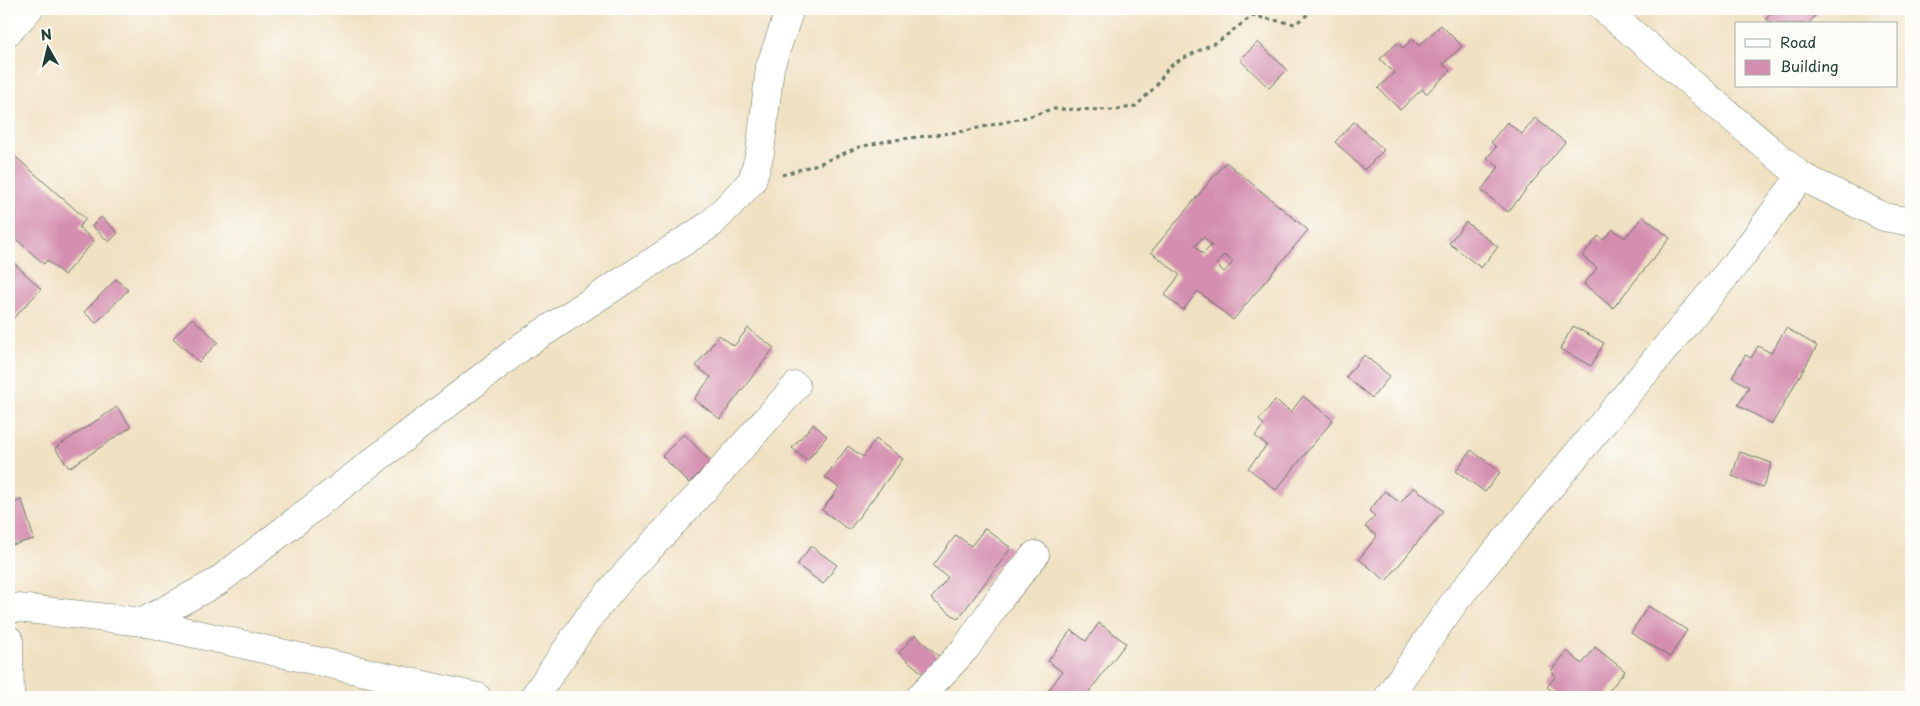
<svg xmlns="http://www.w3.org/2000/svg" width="1920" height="706" font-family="'Playpen Sans',sans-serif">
<rect width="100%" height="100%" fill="#fdfcf7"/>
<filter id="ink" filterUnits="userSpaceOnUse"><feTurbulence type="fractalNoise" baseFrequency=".02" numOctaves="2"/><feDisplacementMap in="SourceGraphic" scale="10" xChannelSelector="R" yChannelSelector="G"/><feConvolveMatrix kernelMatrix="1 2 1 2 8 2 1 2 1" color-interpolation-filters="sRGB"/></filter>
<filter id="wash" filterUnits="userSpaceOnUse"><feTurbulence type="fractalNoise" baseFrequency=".0096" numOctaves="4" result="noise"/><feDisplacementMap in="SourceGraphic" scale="20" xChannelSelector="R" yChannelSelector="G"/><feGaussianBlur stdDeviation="1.12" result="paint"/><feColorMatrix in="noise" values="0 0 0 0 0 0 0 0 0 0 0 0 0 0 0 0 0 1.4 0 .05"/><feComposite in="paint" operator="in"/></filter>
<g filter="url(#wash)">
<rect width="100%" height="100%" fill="#f0e1c3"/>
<g id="blocks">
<g fill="#d48fb0" fill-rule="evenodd">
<path d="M1775,9H1821L1808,24H1772L1766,19Z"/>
<path d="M1441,25L1462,46L1443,64L1450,71L1426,94L1422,89L1400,110L1378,88L1394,73L1380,59L1397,43L1403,48L1412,39L1419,46Z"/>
<path d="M1258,42L1287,70L1269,88L1240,60Z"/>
<path d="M1535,118L1565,142L1508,212L1481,190L1499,167L1487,158L1496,147L1491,142L1507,122L1522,134Z"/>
<path d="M1354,122L1384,150L1364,170L1335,142Z"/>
<path d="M9,151L86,219L79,227L94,241L64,275L47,260L44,264L9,233V223L17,214L11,209L9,211Z"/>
<path d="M1226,162L1308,230L1233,320L1198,291L1183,310L1164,295L1180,275L1151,252ZM1203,237L1212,245L1203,254L1195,246ZM1224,255L1233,262L1224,272L1216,264Z"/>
<path d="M1643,216L1670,238L1613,308L1584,284L1597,268L1582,256L1598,236L1603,240L1613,229L1625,238Z"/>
<path d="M101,217L118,233L109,242L92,226Z"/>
<path d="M1466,222L1498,247L1481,268L1449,243Z"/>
<path d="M9,258L41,289L9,323Z"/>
<path d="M116,279L128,290L96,323L84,312Z"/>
<path d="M192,318L218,342L199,362L173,338Z"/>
<path d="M1573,326L1604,343L1591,366L1560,349Z"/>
<path d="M748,328L774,348L720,419L694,399L711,377L696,366L719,335L734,346Z"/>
<path d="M1786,328L1817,346L1772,424L1738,405L1749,387L1732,377L1745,355L1751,358L1758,346L1771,353Z"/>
<path d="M1364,355L1390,376L1372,398L1346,377Z"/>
<path d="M1303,396L1333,420L1276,490L1248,468L1267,445L1255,436L1264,425L1259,420L1275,400L1291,412Z"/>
<path d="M117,407L131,427L69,468L55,448Z"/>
<path d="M813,424L827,436L807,461L792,448Z"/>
<path d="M684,434L711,462L689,483L662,456Z"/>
<path d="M876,439L903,459L849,530L822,510L839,488L825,477L848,446L863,457Z"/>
<path d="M1471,450L1500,472L1485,492L1456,471Z"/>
<path d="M1740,452L1772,463L1763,487L1732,476Z"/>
<path d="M1414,487L1443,511L1386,581L1359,559L1377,536L1365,527L1375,516L1369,511L1385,491L1400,503Z"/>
<path d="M22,500L34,539L12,545L9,534V504Z"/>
<path d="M985,528L1011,548L958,619L931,599L948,577L933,566L956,535L971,546Z"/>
<path d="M811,546L837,565L823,584L797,565Z"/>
<path d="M1648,606L1687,630L1670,657L1631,633Z"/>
<path d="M1099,623L1126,643L1085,697H1050L1046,694L1062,672L1048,661L1071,630L1086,641Z"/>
<path d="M915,635L943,660L928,678L899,653Z"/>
<path d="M1595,647L1625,671L1604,697H1559L1547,687L1556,676L1551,671L1567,651L1582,664Z"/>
</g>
</g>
</g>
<g filter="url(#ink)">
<use href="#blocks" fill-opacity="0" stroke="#687666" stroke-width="1"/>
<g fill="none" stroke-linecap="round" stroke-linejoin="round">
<defs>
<g id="minor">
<path d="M1604,9L1801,176L1884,217L1911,222"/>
<path d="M9,31L29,9"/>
<path d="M9,607L143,622L477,697"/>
<path d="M143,622L217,582L524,345L711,224L752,181L760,153L770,67L790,9"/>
<path d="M9,640L10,697"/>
<path d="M534,697L589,617L619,581L711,482L796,386"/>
<path d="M920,697L965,649L1000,598L1035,555"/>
<path d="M1388,697L1455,601L1741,257L1801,176"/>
</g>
</defs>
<use href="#minor" stroke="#687666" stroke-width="29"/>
<path stroke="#687666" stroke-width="3" stroke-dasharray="4 4" stroke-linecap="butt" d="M782,175L821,163L859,147L887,141L965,131L1027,117L1052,109L1116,110L1136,106L1156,86L1168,68L1176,62L1220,40L1252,16L1295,24L1315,9"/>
<use href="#minor" stroke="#fff" stroke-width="28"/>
</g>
</g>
<rect width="1920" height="706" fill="none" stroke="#fdfcf7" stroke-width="30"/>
<rect x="1735" y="22" width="162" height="65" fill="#fdfcf7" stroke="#a4b0a9"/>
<rect x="1745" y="39" width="25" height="8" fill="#ffffff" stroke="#a4b0a9"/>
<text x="1780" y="48" font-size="15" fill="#1f3d34">Road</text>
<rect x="1745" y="60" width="25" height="15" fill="#d48fb0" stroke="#a4b0a9"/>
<text x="1780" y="72" font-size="15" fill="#1f3d34">Building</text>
<g transform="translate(48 48) rotate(352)" stroke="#fdfcf7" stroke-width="4" paint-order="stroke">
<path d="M0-4L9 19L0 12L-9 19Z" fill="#1f3d34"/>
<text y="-8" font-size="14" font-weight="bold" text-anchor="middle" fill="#1f3d34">N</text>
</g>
</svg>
